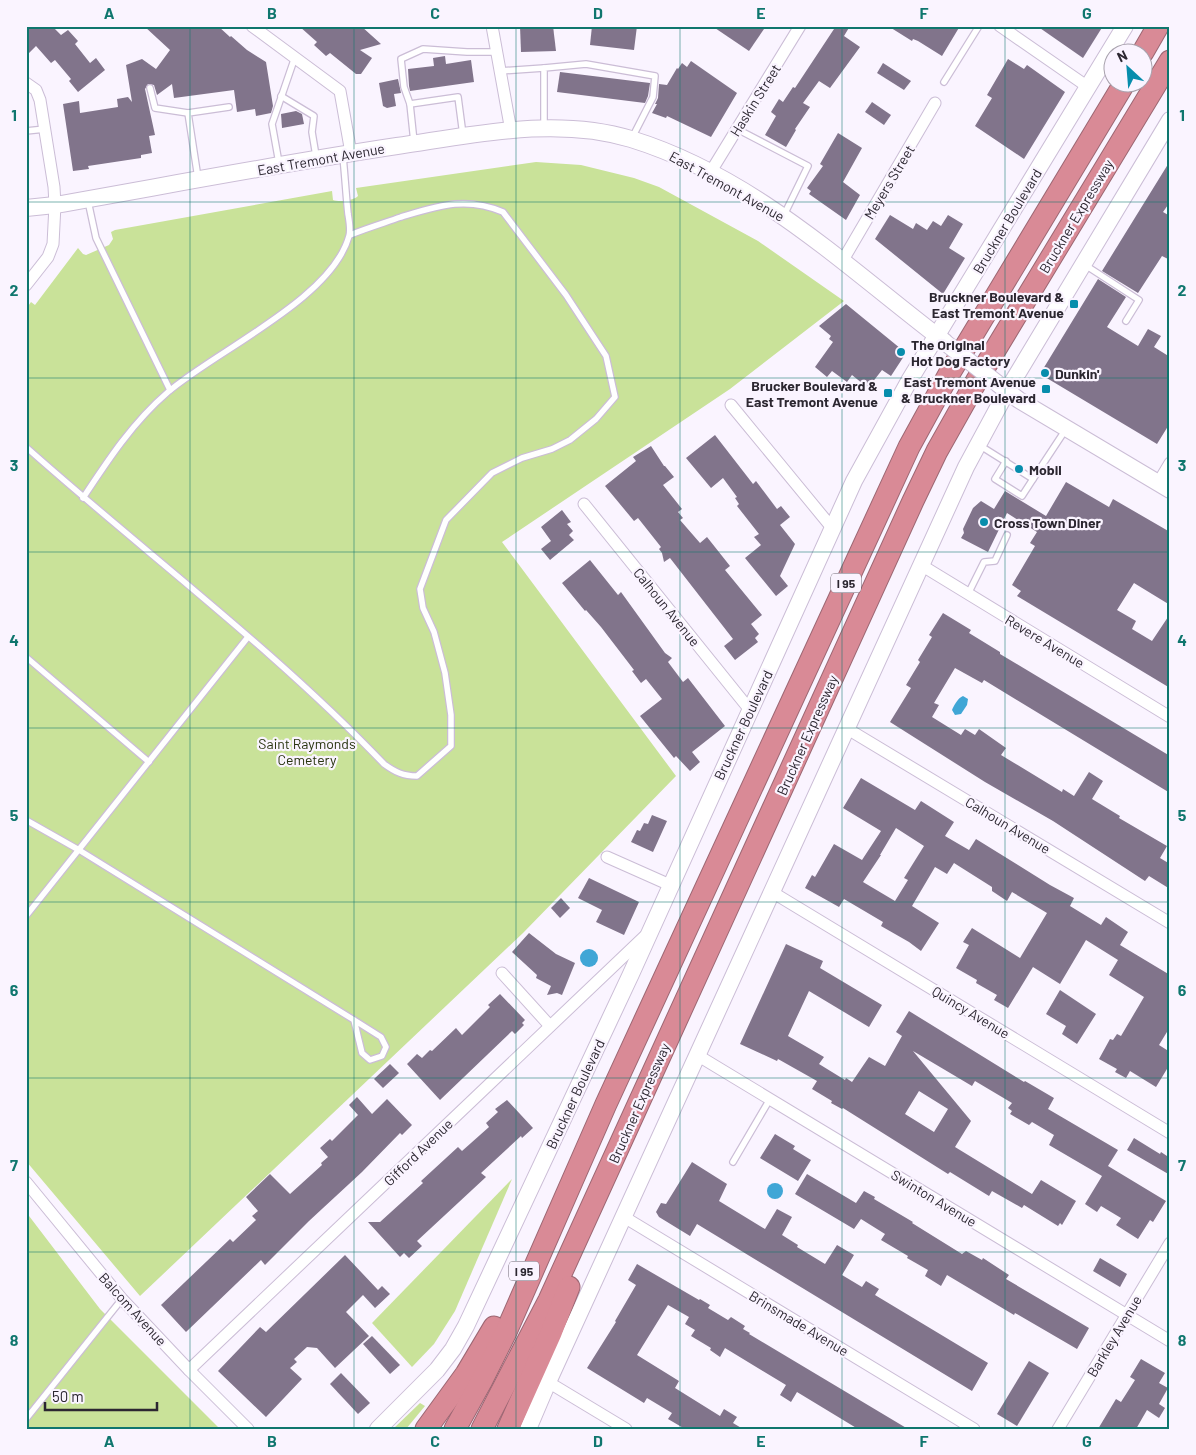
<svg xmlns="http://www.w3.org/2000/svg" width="1196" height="1455" font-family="Barlow,sans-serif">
<rect width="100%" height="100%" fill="#faf4ff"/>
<g fill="#c9e299">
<path d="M536,162L581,165L634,178L659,187L758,241L844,301L730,389L502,542L676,776L523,933L140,1296L26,1161V309L31,302L35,305L78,248L83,254L86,255L109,245L113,239L111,232L115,230L332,191L333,200C339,202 353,201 358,196L356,188Z"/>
<path d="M512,1179L455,1311L434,1344L412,1367L372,1323Z"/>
<path d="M26,1212L100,1309L220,1429H26Z"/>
<path d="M420,1403L425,1406L406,1429H393Z"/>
</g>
<g fill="#40a6d6">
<path d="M963,696L968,699L967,705L961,714L955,715L952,710C954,705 958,698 963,696Z"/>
<circle cx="589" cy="958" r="9"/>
<circle cx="775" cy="1191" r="8"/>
</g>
<g fill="#81748b" fill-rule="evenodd">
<path d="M26,26H52L61,35L68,30L78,41L75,44L90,63L96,58L105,70L78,92L69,81L71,79L55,60L51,63L36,46L26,56Z"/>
<path d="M144,26H218L230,37L231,36L247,50L266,62L273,106L271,113L256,116L255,109L237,112L234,90L174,98L172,84L157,95L154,85L148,84L145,89L155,135L149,136L152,153L141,155V158L88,166L89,169L73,171L63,104L79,101L80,113L118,107L117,99L128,97L132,102L126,65L142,59L156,69L170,50Z"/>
<path d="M299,26H361L381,44L360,50L372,58L361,74H356L330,53L326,56L314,45L317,42Z"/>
<path d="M520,26H553L556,51L521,52Z"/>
<path d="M592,26H637L634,50L590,45Z"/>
<path d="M712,26H766L749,51Z"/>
<path d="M836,26H850L844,36L860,47L830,88L819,81L803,103L810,107L795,129L796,130L786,147L765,135L776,116L771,112L779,99L783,102L793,87L795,88Z"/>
<path d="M888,26H960L942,56L918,41L913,39L912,41Z"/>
<path d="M1037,26H1103L1083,58Z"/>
<path d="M445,56L446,64L471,60L474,82L410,91L409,86L408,69L434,66L433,58Z"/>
<path d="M1008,59L1024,69L1027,65L1065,92L1024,159L975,126L992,98L987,95Z"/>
<path d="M691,61L737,93L711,137L667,116L666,118L652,113L657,104H655L658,98L659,84L667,85L677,68L678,69L682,63L687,67Z"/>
<path d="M883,63L911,81L904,90L877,73Z"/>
<path d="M560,72L650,83L648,96L645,103L557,92Z"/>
<path d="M398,79L401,93L394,94L396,106L387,108L383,106L379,83Z"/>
<path d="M872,102L891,115L884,125L865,112Z"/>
<path d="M296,111L302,114L304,124L282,128L281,114Z"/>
<path d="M838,133L862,148L843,182L860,195L846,220L809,194L811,191L807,188L823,166L820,164Z"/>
<path d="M1170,161V202L1163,212L1170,216V260L1162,256L1138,293L1102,271Z"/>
<path d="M890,215L913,229L916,223L927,230L933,221L941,226L948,215L963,224L949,248L965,258L943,294L875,239Z"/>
<path d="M1098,279L1126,297L1107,327L1138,346L1148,329L1161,336L1154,347L1170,357V423L1157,444L1040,374Z"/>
<path d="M846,304L906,353L891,376L882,370L868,388L852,375L847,382L832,371L827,377L815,367L833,342L829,339L831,336L819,326Z"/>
<path d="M715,435L753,484L756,481L777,509L781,506L790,517L780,525L795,544L780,576L788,586L776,596L745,558L761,545L754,537L759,534L737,506L739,504L735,498L737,497L723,478L711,488L686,458Z"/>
<path d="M651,446L664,466H665L674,477L663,485L682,509L678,512L683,518L680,520L700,543L707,537L730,566L725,570L762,615L751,624L759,634L755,638L758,642L735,660L724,646L733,639L670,558L664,562L662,553L659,549L661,547L638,518L634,521L605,486L636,461L633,457Z"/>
<path d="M1066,482L1109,507L1113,499L1170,532V605L1134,583L1117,610L1136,621L1132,629L1152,641L1170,614V688L1017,596L1021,591L1012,585L1035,546L1030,543L1037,532L1007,513L988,552L961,538L964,533L963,529L973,508L981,501L994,509L1005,491L1046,516Z"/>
<path d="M562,510L571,522L567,524L573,531L569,535L574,540L550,560L541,549L551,541L541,527Z"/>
<path d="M590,560L618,595L621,592L665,653L672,658L668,662L683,682L688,678L725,726L692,752L700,762L690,771L676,756L674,758L640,716L662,699L646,679L641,683L632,671L634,670L601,627L586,610L585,611L562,583Z"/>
<path d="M943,613L971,630L969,633L1000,652V654L1170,756V793L984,680L982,683L955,668L934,703L939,705L932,717L961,735L965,729L975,735L979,729L1006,748L1001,755L1062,792L1063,789L1074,796L1089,772L1103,781L1092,799L1120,816L1119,818L1167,846L1160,858L1170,864V889L1149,876L1145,881L1053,821L985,782L890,722L911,688L906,685L920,662L918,660L932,637L929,635Z"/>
<path d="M861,778L915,810L921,801L954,822L945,836L969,850L976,839L1050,885L1074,898L1070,906L1101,925L1106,917L1128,932L1120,945L1170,975V1027L1159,1045L1170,1052V1064L1156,1087L1130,1071L1126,1078L1115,1072L1117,1069L1099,1059L1110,1039L1113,1040L1117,1034L1121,1036L1144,997L1109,975L1118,960L1086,940L1060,984L1033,967L1008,1008L994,1000L997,995L976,983L977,980L956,968L969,945L963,942L972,928L1020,958L1047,913L1012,892L1007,901L992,891V887L954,863L947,874L935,867L912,906L939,923L921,951L909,942L881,926L883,922L844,899L839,907L805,888L812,875L815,877L834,844L862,860L881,831L843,808ZM896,828L924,846L904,878L908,880L895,901L863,882L881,855H880Z"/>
<path d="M652,815L667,821L653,852L631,842L637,830L640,831L644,823L648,824Z"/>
<path d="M589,878L639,902L624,935L596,922L602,910L578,898Z"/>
<path d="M561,898L570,908L560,918L551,908Z"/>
<path d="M529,933L556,954L575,963L562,995L557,993L547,995L551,986L536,978L537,975L512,952Z"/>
<path d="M786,944L823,961L820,968L882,1005L869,1027L809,991L788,1036L824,1057L819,1064L845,1080L846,1078L852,1082L869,1057L885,1066L902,1036L896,1032L909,1011L1024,1082L1025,1081L1054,1098L1048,1109L1118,1150L1108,1166L1166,1201L1153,1222L1150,1220L1138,1239L1116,1225L1121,1218L1101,1206L1097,1212L1085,1204L1102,1176L1049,1145L1054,1135L1032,1122L1029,1125L1010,1114L1012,1111L1008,1108L1012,1103L975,1081L972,1086L913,1051L971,1121L955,1147L1032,1194L1041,1180L1076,1201L1062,1225L1060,1223L1058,1226L1024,1205L1022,1208L992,1191L989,1196L950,1172L948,1174L843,1108L842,1109L831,1103L832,1101L812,1089L817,1081L778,1059L777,1061L740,1044ZM919,1091L948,1109L934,1132L905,1114Z"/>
<path d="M1060,990L1096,1014L1077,1044L1062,1034L1066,1026L1046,1014Z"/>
<path d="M500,994L525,1020L522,1023L524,1025L515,1034L512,1031L440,1100L407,1064L417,1054L422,1058L430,1050L432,1051L456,1028L462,1035L490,1007L488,1005Z"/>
<path d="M390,1064L399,1073L383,1088L374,1079Z"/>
<path d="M357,1097L372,1114L387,1099L412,1125L402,1135L400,1133L362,1172L309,1221L265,1265L261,1260L186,1332L161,1305L230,1239L233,1242L256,1220L252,1216L258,1211L246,1197L270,1174L290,1194L322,1165L321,1163L328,1157L320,1148L330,1139L332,1141L358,1115L349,1105Z"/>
<path d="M507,1100L533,1128L522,1138L521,1136L481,1173L486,1177L417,1241L422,1246L409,1258L404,1253L400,1257L368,1222H380L423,1183L421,1181L458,1147L462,1151L489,1127L486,1123L498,1112L495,1109Z"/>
<path d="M775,1134L795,1146L793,1149L811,1160L798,1181L760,1158Z"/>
<path d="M1134,1138L1160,1154L1161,1152L1170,1158V1175L1127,1150Z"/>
<path d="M692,1162L727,1184L719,1201L765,1229L777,1209L792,1217L782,1235L798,1245L797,1247L825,1264L837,1245L854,1255L842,1275L862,1287L866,1281L879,1289L875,1295L988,1363L972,1391L697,1224L690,1236L659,1217L656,1212L661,1203L666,1204Z"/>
<path d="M807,1174L856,1203L864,1191L875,1197L874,1199L913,1222L912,1223L962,1254L966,1251L982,1260L983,1258L1009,1275L1006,1279L1089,1328L1077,1349L1015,1313L1014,1315L947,1275L941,1286L925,1276L928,1270L907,1258L908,1256L881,1240L885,1234L861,1219L854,1229L795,1194Z"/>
<path d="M345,1255L378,1290L382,1286L390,1294L375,1308L363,1295L346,1312L369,1336L335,1368L317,1348L307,1347L294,1359L297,1362L290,1368L302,1379L266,1417L218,1371L260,1327L266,1332Z"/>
<path d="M1100,1258L1127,1274L1120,1287L1093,1271Z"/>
<path d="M637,1264L699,1300L700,1299L710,1305L708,1308L728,1320L731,1317L745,1326L743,1329L750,1333L749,1334L908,1429H858L797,1392L791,1402L780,1395L786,1385L725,1348L720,1357L710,1350L711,1348L691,1336L695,1330L685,1324L689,1317L668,1305L637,1355L679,1381L675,1388L720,1416L724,1409L737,1417L733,1423L743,1429H685L668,1419L672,1413L647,1398L644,1403L587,1368L616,1322L615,1321L636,1285L628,1280Z"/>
<path d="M372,1336L400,1365L390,1374L363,1344Z"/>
<path d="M1141,1359L1165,1373L1159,1383L1168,1388L1159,1404L1165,1408L1159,1418L1147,1410L1136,1429H1098L1116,1399L1121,1402L1135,1380L1130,1377Z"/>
<path d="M1029,1361L1049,1373L1017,1426L997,1414Z"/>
<path d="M341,1373L370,1403L358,1414L330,1384Z"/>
</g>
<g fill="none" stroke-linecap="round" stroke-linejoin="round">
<defs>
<g id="service">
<path d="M500,71L544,68"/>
<path d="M944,82L979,26"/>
<path d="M150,88L155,108L188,113"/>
<path d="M281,96L314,116L312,132L316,156"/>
<path d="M410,104L458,97L463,135"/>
<path d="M544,126V68L586,64L655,76L653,97L632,138"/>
<path d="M737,129L808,166L784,215"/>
<path d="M26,131L45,129"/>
<path d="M414,142L410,104L404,87L401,59L423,49L467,52H497"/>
<path d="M279,163L272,124L295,57"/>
<path d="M198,178L188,113L229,107"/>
<path d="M88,201L96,238L170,390"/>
<path d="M1085,265L1139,300L1126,321"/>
<path d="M979,445L1033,479L1066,429"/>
<path d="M26,447C145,553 274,649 384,764C395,772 403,776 417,776L451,746V715L445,673L434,632L423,608L420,589L446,520L492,473L522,458L552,449L570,440L596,419L615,397L606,356L566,295L503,212C466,196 438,206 401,217C384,223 367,228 350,235"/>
<path d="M1006,461L995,479L1022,496L1033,479"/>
<path d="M83,498C108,460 133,422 168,392C217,350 332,299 349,236C351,230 349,220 348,214C346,195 345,176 343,157"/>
<path d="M968,594L984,562L995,561L1007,535"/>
<path d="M26,657L149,762"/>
<path d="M26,820L79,850L354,1020L381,1037L386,1047L382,1056L370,1060L362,1053L354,1020"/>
<path d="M26,916L248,637"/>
<path d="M733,1162L770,1099"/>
<path d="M26,1419L122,1299"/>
</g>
<g id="minor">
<path d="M252,26L340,91L351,153"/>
<path d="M492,26L511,131"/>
<path d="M1000,26L1088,87"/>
<path d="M26,83L36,90L40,100L54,187L55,205L53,244L48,257L26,285"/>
<path d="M710,173L800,26"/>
<path d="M843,260L935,103"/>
<path d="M731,405L833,529"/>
<path d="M1158,483L1170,463"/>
<path d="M584,504L750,710"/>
<path d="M921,565L1170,717"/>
<path d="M846,728L1170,923"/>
<path d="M607,857L670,885"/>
<path d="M772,892L1170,1133"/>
<path d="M502,973L550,1026"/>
<path d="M697,1055L1170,1341"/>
<path d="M26,1182L122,1299L189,1370L248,1429"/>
<path d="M624,1217L974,1429"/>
<path d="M189,1370L645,936"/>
<path d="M548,1382L626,1429"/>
<path d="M1058,1429L1170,1243"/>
</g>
<g id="secondary">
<path d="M26,208L55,205C169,185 283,163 397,146C473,135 556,116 631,139C754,177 845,266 945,342"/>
<path d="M998,384L1019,400L1170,490"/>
<path d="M378,1429L437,1370L453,1349L466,1326L631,974L854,481L909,381L1125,26"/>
<path d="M528,1429L548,1382L966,467L1007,391L1170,120"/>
</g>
<g id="motorway">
<path d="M1143,52L1158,26"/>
<path d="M426,1429L466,1374L494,1327"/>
<path d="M455,1429L481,1382L506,1332L606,1104L909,447L949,374L1125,82"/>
<path d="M482,1429L549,1300L913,501L937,451L977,380L1170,61"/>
<path d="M508,1429L551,1333L569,1287"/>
</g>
</defs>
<use href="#service" stroke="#cbbdd6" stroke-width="8"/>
<use href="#minor" stroke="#cbbdd6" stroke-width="13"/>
<use href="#secondary" stroke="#cbbdd6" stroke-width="18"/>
<use href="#motorway" stroke="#9c6773" stroke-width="23"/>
<use href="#service" stroke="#fff" stroke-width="5.5"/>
<use href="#minor" stroke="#fff" stroke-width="11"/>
<use href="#secondary" stroke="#fff" stroke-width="16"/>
<use href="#motorway" stroke="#d98a96" stroke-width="21"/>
<defs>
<path id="secondary-bridge" d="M947,344L997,383"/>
</defs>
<use href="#secondary-bridge" stroke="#cbbdd6" stroke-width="18" stroke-linecap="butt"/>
<use href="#secondary-bridge" stroke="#fff" stroke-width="16"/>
</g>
<path fill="none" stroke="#0f766e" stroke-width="1" stroke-opacity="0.55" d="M190,26V1429M354,26V1429M516,26V1429M680,26V1429M842,26V1429M1005,26V1429M26,202H1170M26,378H1170M26,552H1170M26,728H1170M26,902H1170M26,1078H1170M26,1252H1170"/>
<g fill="#078dac" stroke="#faf4ff" stroke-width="2">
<rect x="1069" y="299" width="10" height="10" rx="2.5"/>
<circle cx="901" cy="352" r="5"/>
<circle cx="1045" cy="373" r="5"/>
<rect x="1041" y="384" width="10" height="10" rx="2.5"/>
<rect x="883" y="388" width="10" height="10" rx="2.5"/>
<circle cx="1019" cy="469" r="5"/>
<circle cx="984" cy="522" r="5"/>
</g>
<g text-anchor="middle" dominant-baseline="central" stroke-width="4.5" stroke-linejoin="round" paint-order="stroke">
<g fill="#faf4ff" stroke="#6a646f" stroke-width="1">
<rect x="831" y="573.5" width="30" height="19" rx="4"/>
<rect x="509" y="1261.5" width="30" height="19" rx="4"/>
</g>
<g font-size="12" font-weight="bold" fill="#2c2731">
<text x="846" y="583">I 95</text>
<text x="524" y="1271">I 95</text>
</g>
<g font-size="14" fill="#2c2731" stroke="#faf4ff">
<text transform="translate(755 100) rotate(-58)">Haskin Street</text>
<text transform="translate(321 159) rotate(-10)">East Tremont Avenue</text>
<text transform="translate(889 182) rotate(-59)">Meyers Street</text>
<text transform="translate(727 186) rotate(29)">East Tremont Avenue</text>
<text transform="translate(1076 216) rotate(-59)">Bruckner Expressway</text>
<text transform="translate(1007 221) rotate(-59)">Bruckner Boulevard</text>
<text transform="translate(667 607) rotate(51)">Calhoun Avenue</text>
<text transform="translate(1045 641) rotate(31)">Revere Avenue</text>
<text transform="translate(743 725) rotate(-65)">Bruckner Boulevard</text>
<text transform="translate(807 735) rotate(-66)">Bruckner Expressway</text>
<text transform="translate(1008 825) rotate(31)">Calhoun Avenue</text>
<text transform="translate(971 1012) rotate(31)">Quincy Avenue</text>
<text transform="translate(575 1094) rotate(-65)">Bruckner Boulevard</text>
<text transform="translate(639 1103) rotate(-66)">Bruckner Expressway</text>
<text transform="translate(418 1152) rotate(-44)">Gifford Avenue</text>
<text transform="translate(934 1198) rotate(31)">Swinton Avenue</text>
<text transform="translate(133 1309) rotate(48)">Balcom Avenue</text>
<text transform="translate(799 1323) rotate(31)">Brinsmade Avenue</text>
<text transform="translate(1114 1336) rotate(-59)">Barkley Avenue</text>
</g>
<g font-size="14" font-weight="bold" fill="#2c2731" stroke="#faf4ff" text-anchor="start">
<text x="1064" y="296" text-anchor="end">Bruckner Boulevard &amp;<tspan x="1064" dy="16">East Tremont Avenue</tspan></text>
<text x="911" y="344">The Original<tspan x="911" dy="16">Hot Dog Factory</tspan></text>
<text x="1055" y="373">Dunkin'</text>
<text x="1036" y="381" text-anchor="end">East Tremont Avenue<tspan x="1036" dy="16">&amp; Bruckner Boulevard</tspan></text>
<text x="878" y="385" text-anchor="end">Brucker Boulevard &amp;<tspan x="878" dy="16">East Tremont Avenue</tspan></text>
<text x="1029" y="469">Mobil</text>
<text x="994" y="522">Cross Town Diner</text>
</g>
<g font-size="14" fill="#28330f" stroke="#faf4ff">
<text x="307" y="743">Saint Raymonds<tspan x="307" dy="16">Cemetery</tspan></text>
</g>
</g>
<rect width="1196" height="1455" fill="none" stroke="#faf4ff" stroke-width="55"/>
<g transform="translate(1128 68) rotate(334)"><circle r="24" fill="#faf4ff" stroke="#a8a2ad"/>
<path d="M0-4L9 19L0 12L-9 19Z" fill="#078dac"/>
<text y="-8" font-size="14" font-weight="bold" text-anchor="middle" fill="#2c2731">N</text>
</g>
<path d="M45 1402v8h112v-8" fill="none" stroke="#2c2731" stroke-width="2.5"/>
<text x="52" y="1402" font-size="15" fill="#2c2731" stroke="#faf4ff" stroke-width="4" paint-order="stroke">50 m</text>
<rect x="28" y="28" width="1140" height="1400" fill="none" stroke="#0f766e" stroke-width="2"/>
<g font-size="16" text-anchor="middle" font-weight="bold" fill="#0f766e">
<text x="109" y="19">A</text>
<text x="272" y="19">B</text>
<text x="435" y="19">C</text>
<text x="598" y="19">D</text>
<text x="761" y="19">E</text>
<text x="924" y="19">F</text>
<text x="1087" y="19">G</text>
<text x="14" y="121">1</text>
<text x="1182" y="121">1</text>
<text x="14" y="296">2</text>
<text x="1182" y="296">2</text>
<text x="14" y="471">3</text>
<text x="1182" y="471">3</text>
<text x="14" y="646">4</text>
<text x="1182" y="646">4</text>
<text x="14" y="821">5</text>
<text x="1182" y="821">5</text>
<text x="14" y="996">6</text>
<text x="1182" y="996">6</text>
<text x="14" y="1171">7</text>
<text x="1182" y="1171">7</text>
<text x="14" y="1346">8</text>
<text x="1182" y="1346">8</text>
<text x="109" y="1447">A</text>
<text x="272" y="1447">B</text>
<text x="435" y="1447">C</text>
<text x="598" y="1447">D</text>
<text x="761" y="1447">E</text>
<text x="924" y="1447">F</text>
<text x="1087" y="1447">G</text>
</g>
</svg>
